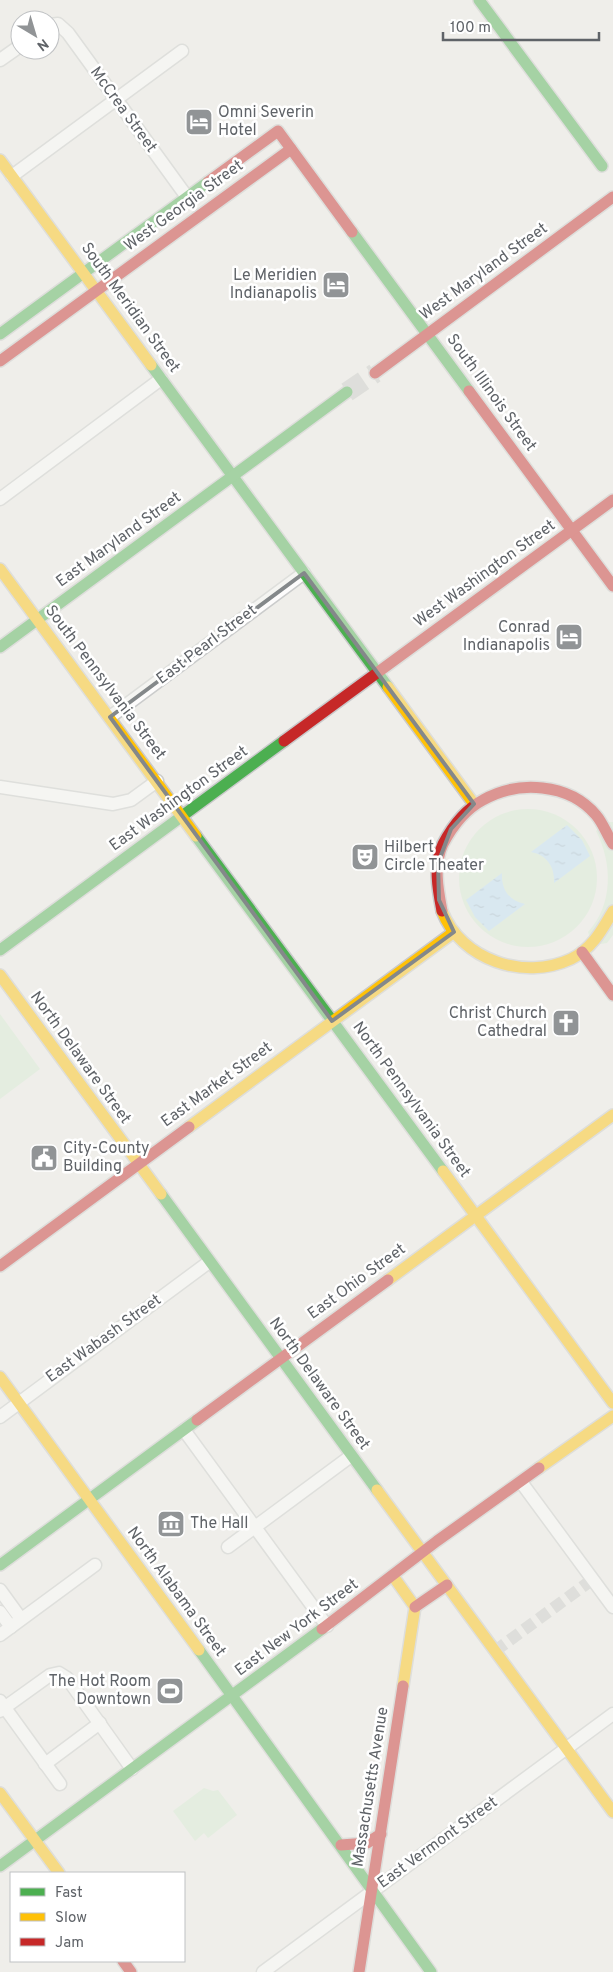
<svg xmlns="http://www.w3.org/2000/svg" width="613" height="1972" font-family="Overpass,sans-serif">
<defs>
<pattern id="water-ripples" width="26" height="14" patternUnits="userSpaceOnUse" patternTransform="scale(1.25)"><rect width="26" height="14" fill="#bfe0f9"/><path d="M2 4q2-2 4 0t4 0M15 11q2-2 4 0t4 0" fill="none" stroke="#9eb9cd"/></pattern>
</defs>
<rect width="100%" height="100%" fill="#efeeea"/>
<g fill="#d8ebd6">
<circle cx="528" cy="878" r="69"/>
<path d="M605,822H613V935L607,943L601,944L590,938L588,932C613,905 613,864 596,831Z"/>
<path d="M0,1014L40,1069L0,1099Z"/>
<path d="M204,1788L213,1791L218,1790L237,1815L208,1838L204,1833L195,1841L173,1811Z"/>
</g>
<g fill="url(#water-ripples)">
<path d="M567,825L582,840L590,856L554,883C555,867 547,855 531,852Z"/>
<path d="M502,873C501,889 509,901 525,904L489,931L475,917L466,900Z"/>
</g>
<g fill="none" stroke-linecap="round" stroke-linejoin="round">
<path stroke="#cbcbca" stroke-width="12" stroke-dasharray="12 6" stroke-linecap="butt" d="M495,1651L593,1579"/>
<path stroke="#cbcbca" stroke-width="20" stroke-dasharray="20 10" stroke-linecap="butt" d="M347,392L375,373"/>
<defs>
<g id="street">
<path d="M50,25L58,24L68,33L187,197"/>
<path d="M0,60L20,46"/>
<path d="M12,176L182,51"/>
<path d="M0,499L161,379"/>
<path d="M110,717L304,573"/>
<path d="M0,787L113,804L131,800L157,781"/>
<path d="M0,1417L209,1262"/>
<path d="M184,1430L327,1626"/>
<path d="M521,1482L613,1607"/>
<path d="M228,1547L351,1456"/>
<path d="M0,1590L21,1619"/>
<path d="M0,1612L11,1627"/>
<path d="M0,1635L95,1565"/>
<path d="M0,1701L60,1784"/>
<path d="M0,1711L50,1675L59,1673L67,1678L132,1769"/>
<path d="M45,1764L100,1723"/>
<path d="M263,1972L613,1714"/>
</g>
<g id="fast">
<path d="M479,0L602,166"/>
<path d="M352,232L469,391"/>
<path d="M0,334L208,182"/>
<path d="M151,365L388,687"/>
<path d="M0,647L347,392"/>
<path d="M196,836L443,1171"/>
<path d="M0,950L284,741"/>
<path d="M161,1194L377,1490"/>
<path d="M0,1565L197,1420"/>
<path d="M199,1650L431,1972"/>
<path d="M0,1866L322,1629"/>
</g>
<g id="slow">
<path d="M0,160L151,365"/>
<path d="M0,569L196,836"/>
<path d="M388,687L474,804"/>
<path d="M442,911C461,960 524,981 571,959C592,949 602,930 613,911"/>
<path d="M0,975L161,1194"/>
<path d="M189,1127L454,932"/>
<path d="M443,1171L613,1403"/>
<path d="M388,1280L613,1115"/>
<path d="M0,1377L199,1650"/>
<path d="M539,1468L613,1416"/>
<path d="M377,1490L613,1812"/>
<path d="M393,1576L415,1607L403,1686"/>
<path d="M0,1793L59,1873"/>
</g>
<g id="jam">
<path d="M208,182L278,131L352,232"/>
<path d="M0,361L291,149"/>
<path d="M375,373L613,197"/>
<path d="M469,391L613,586"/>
<path d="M284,741L613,500"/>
<path d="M442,911C438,890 433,865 443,844C452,827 466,809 483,800C518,780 569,783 596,815C603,823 607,835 613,844"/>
<path d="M582,952L613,995"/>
<path d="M0,1266L189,1127"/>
<path d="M197,1420L388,1280"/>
<path d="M415,1607L447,1585"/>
<path d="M322,1629L437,1541L539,1468"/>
<path d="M341,1845L367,1843L381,1834"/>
<path d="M123,1961L131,1972"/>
<path d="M359,1972L403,1686"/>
</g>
</defs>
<use href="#street" stroke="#cbcccc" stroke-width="15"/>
<use href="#fast" stroke="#cacacb" stroke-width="14"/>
<use href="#slow" stroke="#cacacb" stroke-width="14"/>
<use href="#jam" stroke="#cacacb" stroke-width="14"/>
<use href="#street" stroke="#fdfcfc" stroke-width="12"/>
<use href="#fast" stroke="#4caf50" stroke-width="11"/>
<use href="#slow" stroke="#ffc107" stroke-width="11"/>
<use href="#jam" stroke="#c62828" stroke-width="11"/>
</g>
<path d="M0 0H613V1972H0ZM304,573L474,804L451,829L438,863L439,900L454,932L332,1021L110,717Z" fill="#efeeea" fill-opacity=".55" fill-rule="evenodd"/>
<path fill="none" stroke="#84888a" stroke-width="4" stroke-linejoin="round" d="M304,573L474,804L451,829L438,863L439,900L454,932L332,1021L110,717Z"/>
<defs>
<symbol id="hotel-square" viewBox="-11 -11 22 22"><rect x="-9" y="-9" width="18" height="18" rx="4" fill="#919496" stroke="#fff"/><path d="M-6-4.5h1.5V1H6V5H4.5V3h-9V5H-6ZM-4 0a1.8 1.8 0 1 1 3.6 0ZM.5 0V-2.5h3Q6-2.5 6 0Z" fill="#fff"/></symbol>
<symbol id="theatre-square" viewBox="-11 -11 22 22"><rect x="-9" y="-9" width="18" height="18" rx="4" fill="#919496" stroke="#fff"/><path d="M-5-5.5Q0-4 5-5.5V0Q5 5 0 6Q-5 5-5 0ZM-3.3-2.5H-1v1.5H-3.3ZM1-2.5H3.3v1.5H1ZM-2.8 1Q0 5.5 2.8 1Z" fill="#fff"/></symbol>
<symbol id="church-square" viewBox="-11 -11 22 22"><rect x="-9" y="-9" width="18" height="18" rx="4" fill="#919496" stroke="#fff"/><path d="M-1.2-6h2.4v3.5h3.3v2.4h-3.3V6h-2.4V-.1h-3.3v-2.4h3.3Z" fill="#fff"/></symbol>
<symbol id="civic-square" viewBox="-11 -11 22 22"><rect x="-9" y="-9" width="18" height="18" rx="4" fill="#919496" stroke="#fff"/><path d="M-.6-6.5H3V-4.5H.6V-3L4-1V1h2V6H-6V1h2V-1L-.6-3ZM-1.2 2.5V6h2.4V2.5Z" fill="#fff"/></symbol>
<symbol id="museum-square" viewBox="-11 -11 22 22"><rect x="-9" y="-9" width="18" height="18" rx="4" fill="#919496" stroke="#fff"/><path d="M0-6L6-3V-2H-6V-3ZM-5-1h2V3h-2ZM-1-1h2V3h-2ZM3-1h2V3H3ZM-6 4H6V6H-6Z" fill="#fff"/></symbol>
<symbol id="stadium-square" viewBox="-11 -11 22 22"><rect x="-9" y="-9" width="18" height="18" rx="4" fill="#919496" stroke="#fff"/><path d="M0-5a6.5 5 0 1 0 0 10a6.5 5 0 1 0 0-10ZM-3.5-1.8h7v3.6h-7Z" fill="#fff"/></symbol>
</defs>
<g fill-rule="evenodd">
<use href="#hotel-square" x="183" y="106" width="32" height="32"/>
<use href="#hotel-square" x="320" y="269" width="32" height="32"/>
<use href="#hotel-square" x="553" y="621" width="32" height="32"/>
<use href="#theatre-square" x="349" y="841" width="32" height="32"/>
<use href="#church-square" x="550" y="1007" width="32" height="32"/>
<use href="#civic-square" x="28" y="1142" width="32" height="32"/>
<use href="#museum-square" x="155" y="1508" width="32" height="32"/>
<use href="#stadium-square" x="154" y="1675" width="32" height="32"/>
</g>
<g text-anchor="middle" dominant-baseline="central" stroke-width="5" stroke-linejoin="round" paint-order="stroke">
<g font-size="16" fill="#5f6368" stroke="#fff">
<text transform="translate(123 110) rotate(54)">McCrea Street</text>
<text transform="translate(184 206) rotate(-36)">West Georgia Street</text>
<text transform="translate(484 272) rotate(-36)">West Maryland Street</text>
<text transform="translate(130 308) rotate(54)">South Meridian Street</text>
<text transform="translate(491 393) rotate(54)">South Illinois Street</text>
<text transform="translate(119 540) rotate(-36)">East Maryland Street</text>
<text transform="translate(485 574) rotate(-36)">West Washington Street</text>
<text transform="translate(207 645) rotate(-37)">East Pearl Street</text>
<text transform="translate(105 683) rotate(53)">South Pennsylvania Street</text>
<text transform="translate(179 799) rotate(-36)">East Washington Street</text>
<text transform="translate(80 1058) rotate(54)">North Delaware Street</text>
<text transform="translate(217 1085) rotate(-36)">East Market Street</text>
<text transform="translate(411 1100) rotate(54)">North Pennsylvania Street</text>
<text transform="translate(357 1282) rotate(-36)">East Ohio Street</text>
<text transform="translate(104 1339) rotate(-36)">East Wabash Street</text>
<text transform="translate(319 1384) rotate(54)">North Delaware Street</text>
<text transform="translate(176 1592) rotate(54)">North Alabama Street</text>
<text transform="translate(297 1628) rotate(-37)">East New York Street</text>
<text transform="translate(371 1787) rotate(-81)">Massachusetts Avenue</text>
<text transform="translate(438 1843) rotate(-36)">East Vermont Street</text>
</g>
<g font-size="16" fill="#5f6368" stroke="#fff" text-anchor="start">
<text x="218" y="113">Omni Severin<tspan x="218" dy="18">Hotel</tspan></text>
<text x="317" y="276" text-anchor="end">Le Meridien<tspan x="317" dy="18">Indianapolis</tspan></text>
<text x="550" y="628" text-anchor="end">Conrad<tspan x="550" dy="18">Indianapolis</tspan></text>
<text x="384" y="848">Hilbert<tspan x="384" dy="18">Circle Theater</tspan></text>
<text x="547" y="1014" text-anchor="end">Christ Church<tspan x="547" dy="18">Cathedral</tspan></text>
<text x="63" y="1149">City-County<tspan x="63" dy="18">Building</tspan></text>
<text x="190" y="1524">The Hall</text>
<text x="151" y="1682" text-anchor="end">The Hot Room<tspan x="151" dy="18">Downtown</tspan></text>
</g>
</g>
<rect x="10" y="1872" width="175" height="90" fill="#ffffff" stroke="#bfc1c3"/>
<rect x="20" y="1888" width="25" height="8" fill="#4caf50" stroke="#bfc1c3"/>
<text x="55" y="1897" font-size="15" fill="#5f6368">Fast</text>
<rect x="20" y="1913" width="25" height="8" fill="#ffc107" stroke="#bfc1c3"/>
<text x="55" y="1922" font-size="15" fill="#5f6368">Slow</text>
<rect x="20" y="1938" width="25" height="8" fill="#c62828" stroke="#bfc1c3"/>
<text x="55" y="1947" font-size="15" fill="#5f6368">Jam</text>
<g transform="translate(35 35) rotate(142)"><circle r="24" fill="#ffffff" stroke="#bfc1c3"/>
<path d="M0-4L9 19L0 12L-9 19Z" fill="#919496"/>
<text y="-8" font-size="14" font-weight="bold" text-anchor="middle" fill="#5f6368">N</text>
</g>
<path d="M443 32v8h156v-8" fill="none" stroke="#5f6368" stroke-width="2.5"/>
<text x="450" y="32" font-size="15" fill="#5f6368" stroke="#ffffff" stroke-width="4" paint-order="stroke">100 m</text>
</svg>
